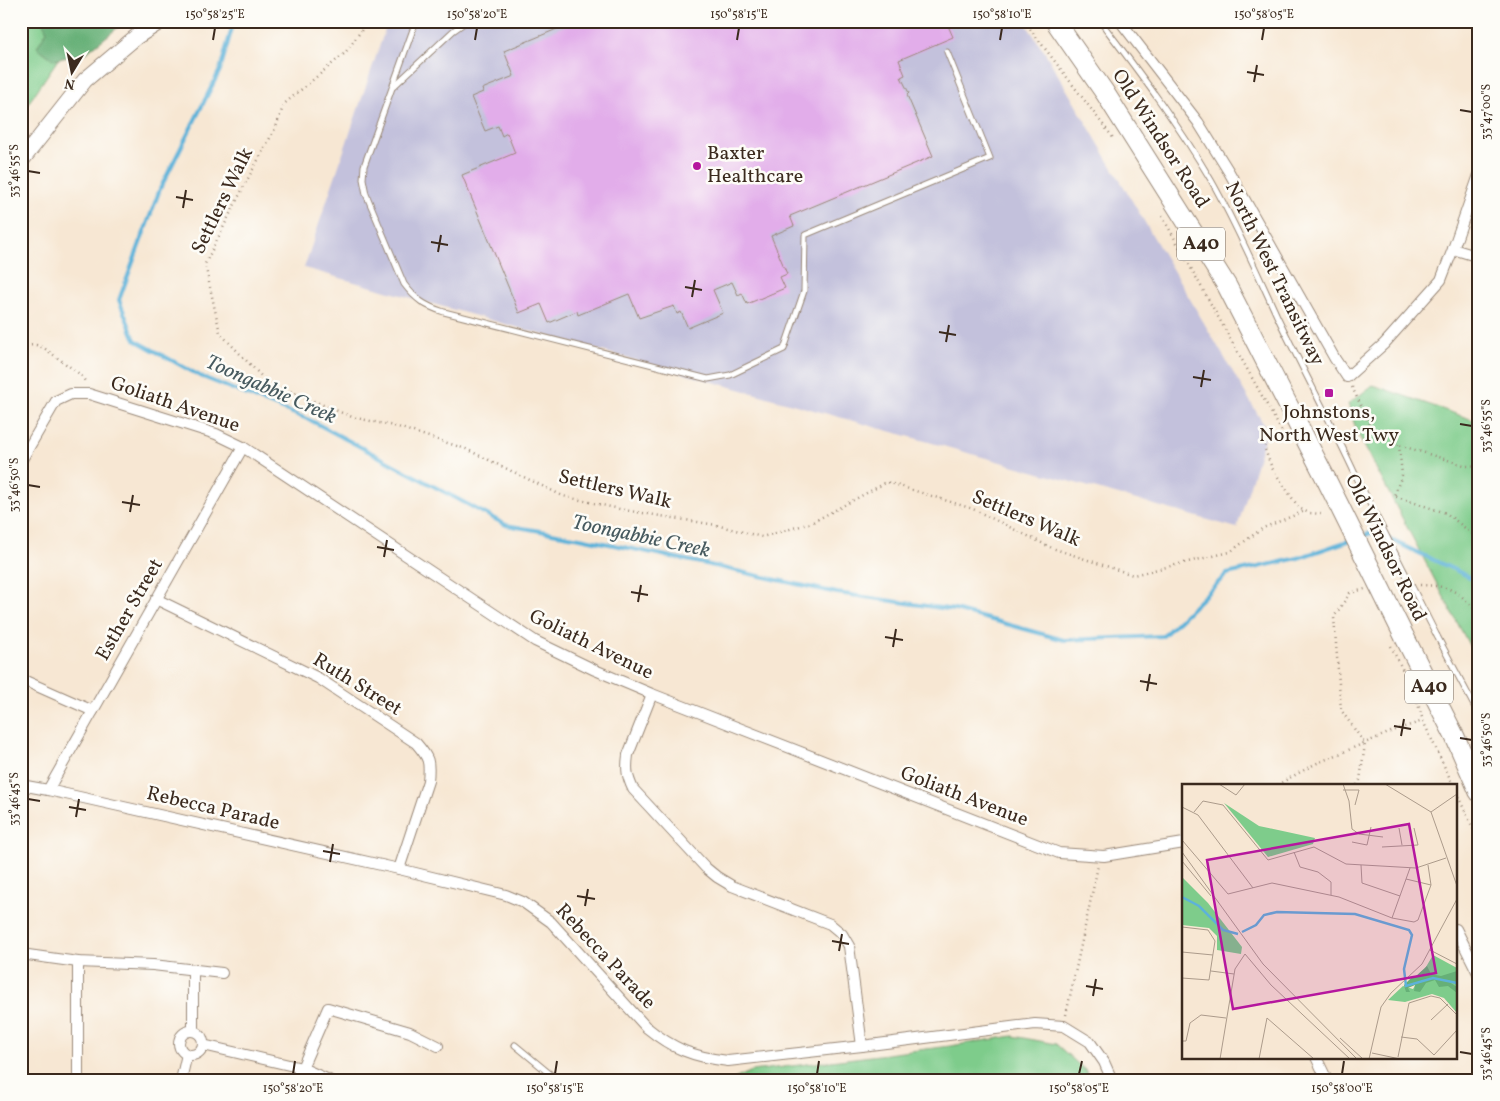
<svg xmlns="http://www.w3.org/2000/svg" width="1500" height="1101" font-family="Vollkorn,serif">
<rect width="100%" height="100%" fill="#fdfcf7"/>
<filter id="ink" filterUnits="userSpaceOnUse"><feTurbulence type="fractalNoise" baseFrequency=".02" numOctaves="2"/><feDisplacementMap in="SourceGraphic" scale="10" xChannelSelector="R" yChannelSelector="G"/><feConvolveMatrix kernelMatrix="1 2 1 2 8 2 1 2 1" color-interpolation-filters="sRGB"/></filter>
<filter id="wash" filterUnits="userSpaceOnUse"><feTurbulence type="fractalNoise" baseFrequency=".0096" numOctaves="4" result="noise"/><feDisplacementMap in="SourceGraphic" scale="20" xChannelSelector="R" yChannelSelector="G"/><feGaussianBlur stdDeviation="1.12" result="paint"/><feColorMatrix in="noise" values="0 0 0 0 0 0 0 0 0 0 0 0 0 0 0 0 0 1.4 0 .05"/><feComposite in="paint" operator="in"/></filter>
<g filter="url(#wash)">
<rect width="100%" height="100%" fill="#f7e7d3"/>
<path fill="#c3c1dc" d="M388,21H1024L1044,51L1267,430L1237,528L304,268Z"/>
<g fill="#7ecc8b" stroke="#5c7b54">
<path d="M21,21H89L59,58L21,114Z"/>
<path d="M1373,385L1479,422V664L1357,432L1348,404Z"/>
<path d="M1013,1036L1056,1044L1086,1071L1090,1080H732L752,1071L950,1046Z"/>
</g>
<path fill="#66b077" stroke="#506d4a" d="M42,21H126L86,53L54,60L37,47L47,31Z"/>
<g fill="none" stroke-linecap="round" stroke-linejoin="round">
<g stroke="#5db2d9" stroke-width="4">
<path d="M234,21L220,70L160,189L119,300L135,340L200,376L312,421L506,525L580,538L691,561L837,593L955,610L1064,640L1163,636L1227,574L1298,558L1351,540"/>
<path d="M1360,537L1374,532L1474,579L1479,585"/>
</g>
</g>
<g id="blocks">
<path fill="#e2adea" d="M576,21H946L953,37L899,60L905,75L901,77L909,93L907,95L933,156L790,216L794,226L771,236L787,274L780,277L785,288L747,304L742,293L738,295L732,282L713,290L723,313L688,328L681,312L677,314L674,306L639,318L629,294L578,315L577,311L549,323L541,304L519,313L462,175L515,153L507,133L502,136L498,126L485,131L471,97L483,92L482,89L514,76L504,51Z"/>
</g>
</g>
<g filter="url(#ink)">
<use href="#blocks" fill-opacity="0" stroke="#998878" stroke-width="1"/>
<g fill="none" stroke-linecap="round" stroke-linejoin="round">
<defs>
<g id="lane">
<path d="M467,21L453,31L392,88L364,166L363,179L366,194L404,284C416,300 425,306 444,312L708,379L730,375L784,349L804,291L805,235L990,158L947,52"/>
<path d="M1100,21C1140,73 1178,124 1211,180C1236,224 1256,270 1277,316C1303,370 1331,422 1356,476"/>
<path d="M393,85L416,21"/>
<path d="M1437,636L1479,715"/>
<path d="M515,1045L550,1074"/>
<path d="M540,1080L550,1074L555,1080"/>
</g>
<g id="street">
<path d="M1120,21L1198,122L1229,172L1335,359L1347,377L1384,344L1441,280L1453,249L1479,175"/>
<path d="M1453,249L1479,257"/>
<path d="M21,461L56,401L71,394H89L216,434L243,447L535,641L595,670L652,694L1059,853L1104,856L1184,843"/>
<path d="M156,599L318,678L416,743C429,758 430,761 428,781L399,869"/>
<path d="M21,679L93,711"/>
<path d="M652,694L628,755C626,770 627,776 633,789L706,868L717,877L732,886L830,924L842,934L849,946L862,1046"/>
<path d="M21,785L48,790L399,869L506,895L523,902L551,922L646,1027C673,1049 693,1057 728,1061L862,1046L1035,1024L1064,1026L1090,1042L1104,1062L1112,1080"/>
<path d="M48,790L243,447"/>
<path d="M1456,929L1479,975"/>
<path d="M21,954L78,962L153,965L222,973"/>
<path d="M193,1031V971"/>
<circle cx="191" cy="1043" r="12"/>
<path d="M203,1045L302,1068L329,1080"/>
<path d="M1316,1057L1327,1080"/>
<path d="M78,1080V962"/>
<path d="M181,1080L187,1054"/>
<path d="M294,1080L302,1068L328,1008L410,1032L438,1046"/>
</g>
<path id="secondary" d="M21,161L85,80L136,37L161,21"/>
<g id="highway">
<path d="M1055,21L1105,93L1227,286L1326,479"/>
<path d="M1404,636L1455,737L1479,792"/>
</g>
</defs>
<use href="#lane" stroke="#998878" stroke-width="7"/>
<use href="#street" stroke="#998878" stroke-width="12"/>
<use href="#secondary" stroke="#998878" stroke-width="17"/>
<use href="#highway" stroke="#998878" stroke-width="21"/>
<g stroke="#998878" stroke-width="2.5" stroke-dasharray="1 4" stroke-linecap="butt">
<path d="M366,21L361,31L345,53L284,104L276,127L245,184L205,264L220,333L266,381L352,417L398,427L466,449L563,496L624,510L716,525L762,537L811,523L887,482L973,509L1052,548L1133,575L1230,552L1263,528L1305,511"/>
<path d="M1024,21L1114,139"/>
<path d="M1162,216L1286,439"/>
<path d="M21,346L36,345L44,348L81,375L86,383"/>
<path d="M1352,387L1374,433L1399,445L1467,466L1479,467"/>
<path d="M1286,439C1274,435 1270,436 1264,447L1272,468L1299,508L1309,513L1321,514"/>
<path d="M1399,445L1402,475L1394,496L1446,513L1479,539"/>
<path d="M1420,585C1452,586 1457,590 1479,614"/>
<path d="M1416,697L1423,721L1453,785"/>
<path d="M1277,785L1315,764L1398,729L1423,721"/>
<path d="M1357,785L1360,780L1365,744L1341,710L1334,617L1350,593L1365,589"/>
<path d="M1456,792L1479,841"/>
<path d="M1066,1015L1098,866"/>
</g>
<use href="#lane" stroke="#fff" stroke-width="5"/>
<use href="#street" stroke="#fff" stroke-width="10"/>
<use href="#secondary" stroke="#fff" stroke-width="15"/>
<use href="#highway" stroke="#fff" stroke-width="19"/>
<defs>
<path id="lane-bridge" d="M1356,476L1437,636"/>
<path id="highway-bridge" d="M1326,479L1404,636"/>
</defs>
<use href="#lane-bridge" stroke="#998878" stroke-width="7" stroke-linecap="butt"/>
<use href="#highway-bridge" stroke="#998878" stroke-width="21" stroke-linecap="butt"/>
<path stroke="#998878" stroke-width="2.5" stroke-dasharray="1 4" stroke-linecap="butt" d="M1391,646L1414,693"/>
<use href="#lane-bridge" stroke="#fff" stroke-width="5"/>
<use href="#highway-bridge" stroke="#fff" stroke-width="19"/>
</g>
</g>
<path fill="none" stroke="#3b2a1e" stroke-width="2" d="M213,40L215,28M475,40L477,28M737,40L739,28M1000,40L1002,28M1262,40L1264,28M1247,72L1264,75M1254,82L1257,65M1460,110L1472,112M28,171L40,173M176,197L193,200M183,208L186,190M431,242L448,245M438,252L441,235M685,287L702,290M692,297L695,280M939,332L956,335M946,342L949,325M1193,377L1211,380M1201,387L1204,370M1460,424L1472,426M28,485L40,487M122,502L140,505M130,512L133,495M377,547L394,550M384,557L387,540M631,592L648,595M638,602L641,585M885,637L903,640M893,647L896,629M1140,681L1157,684M1147,691L1150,674M1394,726L1411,729M1401,736L1404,719M1460,738L1472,740M28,799L40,801M69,807L86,810M76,817L79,799M323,851L340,854M330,862L333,844M577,896L595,899M585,906L588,889M832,941L849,944M839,951L842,934M1086,986L1103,989M1093,996L1096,979M1460,1052L1472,1054M293,1074L295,1061M555,1074L557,1061M817,1074L819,1061M1079,1074L1082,1061M1342,1074L1344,1061"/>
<g fill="#b5179e" stroke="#fdfcf7" stroke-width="2">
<circle cx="697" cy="166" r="5"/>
<rect x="1324" y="388" width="10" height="10" rx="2.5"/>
</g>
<g text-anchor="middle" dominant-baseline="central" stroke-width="5" stroke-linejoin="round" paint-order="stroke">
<g fill="#fdfcf7" stroke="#75695f" stroke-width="1">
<rect x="1177" y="227.5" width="48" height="33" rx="4"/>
<rect x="1405" y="670.5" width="48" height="33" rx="4"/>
</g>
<g font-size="19" font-weight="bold" fill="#3b2a1e">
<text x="1201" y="244">A40</text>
<text x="1429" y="687">A40</text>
</g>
<g font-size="20" fill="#3b2a1e" stroke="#fdfcf7">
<text transform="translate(1160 139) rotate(57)">Old Windsor Road</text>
<text transform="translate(223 201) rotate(-64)">Settlers Walk</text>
<text transform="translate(1274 274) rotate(64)">North West Transitway</text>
<text transform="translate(175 405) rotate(19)">Goliath Avenue</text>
<text transform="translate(615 490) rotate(13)">Settlers Walk</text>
<text transform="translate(1026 519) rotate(23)">Settlers Walk</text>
<text transform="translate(1385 548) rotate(64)">Old Windsor Road</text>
<text transform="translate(130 610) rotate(-60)">Esther Street</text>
<text transform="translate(591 645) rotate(26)">Goliath Avenue</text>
<text transform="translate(357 685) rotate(32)">Ruth Street</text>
<text transform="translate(964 797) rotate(21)">Goliath Avenue</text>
<text transform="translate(213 809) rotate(13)">Rebecca Parade</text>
<text transform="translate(605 957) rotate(47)">Rebecca Parade</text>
</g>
<g font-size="20" fill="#3b2a1e" stroke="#fdfcf7" text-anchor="start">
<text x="707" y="154">Baxter<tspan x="707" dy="23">Healthcare</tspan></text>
<text x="1329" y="413" text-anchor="middle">Johnstons,<tspan x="1329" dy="23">North West Twy</tspan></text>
</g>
<g font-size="21" font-style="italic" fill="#475a5f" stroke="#fdfcf7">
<text transform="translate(271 390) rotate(24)">Toongabbie Creek</text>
<text transform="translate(641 537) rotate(12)">Toongabbie Creek</text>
</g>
</g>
<g transform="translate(1182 784)">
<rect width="275" height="275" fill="#f7e7d3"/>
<path d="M42,19L77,42L133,54L131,60L86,73ZM0,93L26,119L60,163L59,170L35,166V152L27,144L0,141ZM251,171L275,184V229L262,214L250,210L223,218L206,216L221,202L231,205Z" fill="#7ecc8b"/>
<path d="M245,182L249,190L259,192L275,187V198L269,199L275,203V209L266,202L257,203L253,196L244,199L238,208L232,207L233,201L226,204L228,208H224L222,201L229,194L247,189L234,192Z" fill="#66b077"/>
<path fill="none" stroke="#5db2d9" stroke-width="2.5" d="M0,113L17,122L41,146L56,150M60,148L74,141L82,131L95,128L173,130L227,146L230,151L222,185L224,202L251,194L275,199"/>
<path fill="none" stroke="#ac9b8b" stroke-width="1" d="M37,0L54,11L63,0M161,0L167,17L170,45L177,50L201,53M203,0L249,28M161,6H177L173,21M0,23L16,31L71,104M12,28L21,17L41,21L86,76L132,63L164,80L234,84L264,74M249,28L275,102M249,28L275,10M217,44L220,61M0,56L46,110L90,99L157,113L210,134L232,138L236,136L249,101L246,81M170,58L185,61L189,43M200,63L236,61L232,44M0,68L81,180L175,275M112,68L118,83L136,88L149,98V111M0,77L29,112M179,81L180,99L218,112M224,95L249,101M210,134L228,84M0,143L26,146L33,157L27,196L0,194M248,166L275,180M0,168L31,171M29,187L52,190M209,209L240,180L275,115M249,236L266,220M219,253L235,255L252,271L275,246M158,254L181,275M0,257H4L8,239L19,231L44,234M190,269L218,275M216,273L227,219L249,212L258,214L275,231M38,275L53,185L63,170L89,201L168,275M77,275L85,234L132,275M187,275L199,223L209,209"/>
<path fill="#b5179e" fill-opacity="0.15" stroke="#b5179e" stroke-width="2.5" d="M227,40L254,189L51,225L25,76Z"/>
<rect width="275" height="275" fill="none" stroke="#3b2a1e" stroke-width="2.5"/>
</g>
<rect width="1500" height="1101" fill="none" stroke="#fdfcf7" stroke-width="55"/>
<g transform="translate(72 72) rotate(190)" stroke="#fdfcf7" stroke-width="4" paint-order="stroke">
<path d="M0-4L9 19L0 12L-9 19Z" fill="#3b2a1e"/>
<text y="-8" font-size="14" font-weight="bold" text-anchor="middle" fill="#3b2a1e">N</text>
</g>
<rect x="28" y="28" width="1444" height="1046" fill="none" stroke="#3b2a1e" stroke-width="2"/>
<g font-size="12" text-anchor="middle" fill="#3b2a1e">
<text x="215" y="18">150°58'25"E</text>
<text x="477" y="18">150°58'20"E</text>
<text x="739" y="18">150°58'15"E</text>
<text x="1002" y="18">150°58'10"E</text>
<text x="1264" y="18">150°58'05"E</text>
<text transform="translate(1486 112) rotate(-90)" y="4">33°47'00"S</text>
<text transform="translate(14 171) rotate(-90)" y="4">33°46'55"S</text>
<text transform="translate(1486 426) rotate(-90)" y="4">33°46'55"S</text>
<text transform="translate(14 485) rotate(-90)" y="4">33°46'50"S</text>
<text transform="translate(1486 740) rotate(-90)" y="4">33°46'50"S</text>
<text transform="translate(14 799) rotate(-90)" y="4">33°46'45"S</text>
<text transform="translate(1486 1054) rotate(-90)" y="4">33°46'45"S</text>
<text x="293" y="1092">150°58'20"E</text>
<text x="555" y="1092">150°58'15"E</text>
<text x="817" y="1092">150°58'10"E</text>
<text x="1079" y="1092">150°58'05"E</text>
<text x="1342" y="1092">150°58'00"E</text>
</g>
</svg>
